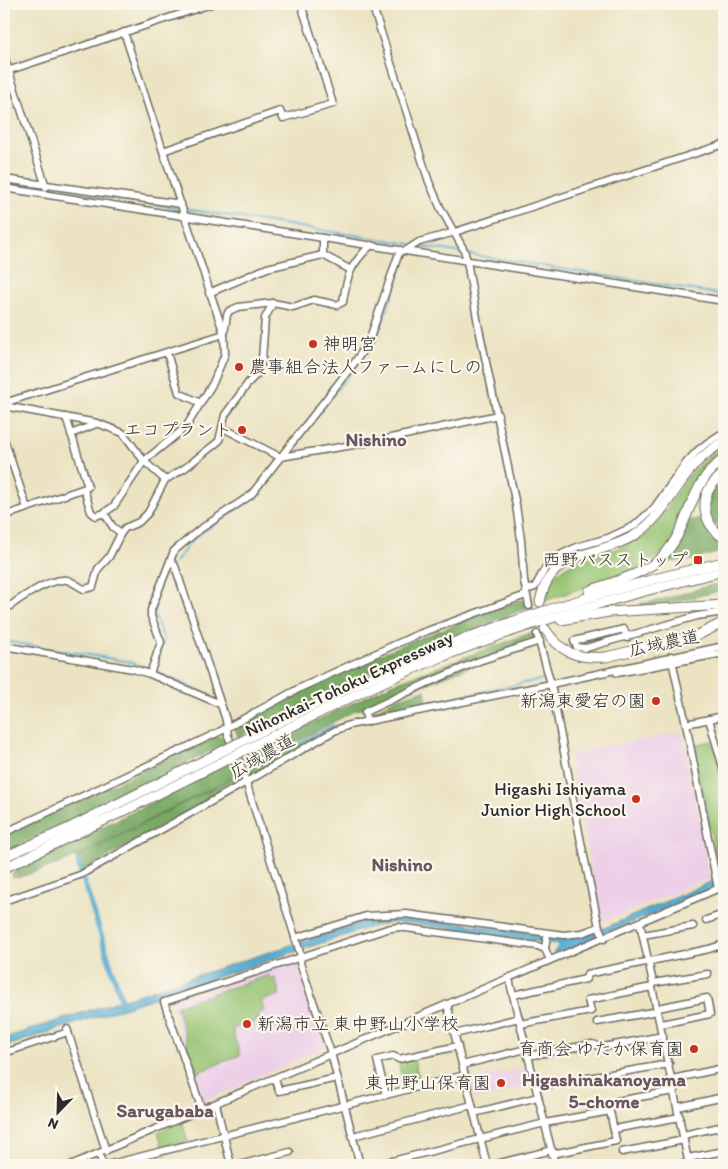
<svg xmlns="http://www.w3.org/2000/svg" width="728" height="1169" font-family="Itim,'Klee One',sans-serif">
<rect width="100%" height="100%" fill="#fbf7ec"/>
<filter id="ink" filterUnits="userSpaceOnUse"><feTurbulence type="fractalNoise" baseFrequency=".02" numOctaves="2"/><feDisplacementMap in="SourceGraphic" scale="10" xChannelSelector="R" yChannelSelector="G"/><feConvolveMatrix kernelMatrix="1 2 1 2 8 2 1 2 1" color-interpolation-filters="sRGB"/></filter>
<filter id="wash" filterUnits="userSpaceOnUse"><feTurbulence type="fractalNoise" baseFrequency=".0096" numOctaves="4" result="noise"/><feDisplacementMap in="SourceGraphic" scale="20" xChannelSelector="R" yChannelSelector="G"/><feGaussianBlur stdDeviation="1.12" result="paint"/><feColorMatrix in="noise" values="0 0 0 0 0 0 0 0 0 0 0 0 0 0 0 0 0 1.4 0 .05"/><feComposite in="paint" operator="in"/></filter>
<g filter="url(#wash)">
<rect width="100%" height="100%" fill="#ebe3c2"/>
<g fill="#edd0e8">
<path d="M682,732L710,878L601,923L569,754Z"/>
<path d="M296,962L325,1047L203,1102L170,1002Z"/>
<path d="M528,1067L532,1085L475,1099L469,1080Z"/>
</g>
<g fill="#95c371" stroke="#60774e">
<path d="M724,445V456L712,465L671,542L659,556L643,566L545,601C549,563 583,561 613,550C621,548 629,543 636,539C658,526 669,503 683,484C695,468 708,456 724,445Z"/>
<path d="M712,741L724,780V871L719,874L693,745Z"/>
<path d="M269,975L270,980L275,978L280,995L261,1001L264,1011L258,1013L260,1020L232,1029L240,1055L196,1073L176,1006Z"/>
<path d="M414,1059L420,1083L404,1087L398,1062Z"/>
<path d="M182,1121L188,1142L163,1148L158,1132Z"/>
</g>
<g fill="#78a963" stroke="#526a47">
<path d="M724,478V532C709,524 704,505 713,490C716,486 721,482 724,478Z"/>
<path d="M697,519L705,522C708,531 716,537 724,541V551L691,560L668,562L666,556L687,521Z"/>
<path d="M724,582V590L661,605L641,606L640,604C669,600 696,588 724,582Z"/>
<path d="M521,600L526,602V608L364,675L238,737L234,725L350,668L404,644Z"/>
<path d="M533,632L536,638L534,641L373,705L354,711L259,762L251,761L244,756L392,684Z"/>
<path d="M425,690L427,702L368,714L398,698Z"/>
<path d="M365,717L332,729L251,776L248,775L246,771L333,727Z"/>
<path d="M216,736L223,737L226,743L129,793L8,850L6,838L10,833Z"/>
<path d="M235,760L239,773L208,790L67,861L17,878L14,869L160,799Z"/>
<path d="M239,775L241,780L234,785L83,871L76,858Z"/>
</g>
<path fill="#53aad0" stroke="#3f6a7e" d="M724,876V884L555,955L554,952L558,947L555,944L411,923H391L374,926L4,1047V1038L365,921L410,916L560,937L602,929Z"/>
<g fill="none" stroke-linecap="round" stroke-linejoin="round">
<g stroke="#53aad0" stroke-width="2">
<path d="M4,182L179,208"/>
<path d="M184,209L411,244"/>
<path d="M418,246L463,253"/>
<path d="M467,254L724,295"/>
<path d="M310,424L375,341L392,296L405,254"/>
<path d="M175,562L194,538L246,503L251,498"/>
<path d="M168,575L172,566"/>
<path d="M4,641L131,662L151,670"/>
<path d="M154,671L164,639L154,615L155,607"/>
<path d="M155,672L212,696"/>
<path d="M226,703L230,716"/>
<path d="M382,712L544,679"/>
<path d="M244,758L250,762L262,763L333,725"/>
</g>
<path stroke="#53aad0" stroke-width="5.5" d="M78,863L123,1004"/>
</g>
</g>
<g filter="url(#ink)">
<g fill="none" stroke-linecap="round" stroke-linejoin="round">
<path stroke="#c5bea4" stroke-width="6" stroke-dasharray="6 3" stroke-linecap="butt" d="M6,845L16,877"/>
<defs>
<g id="minor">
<path d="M372,4L429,182L441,209L464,250L467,261L478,324L516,505L521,540L524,581L529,606"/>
<path d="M124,32L163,151"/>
<path d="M4,56L46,187"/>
<path d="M4,72L211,4"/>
<path d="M4,179L181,204"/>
<path d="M4,188L724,301"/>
<path d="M405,251L419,242L455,232L724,144"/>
<path d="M323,255V238"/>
<path d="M209,293L267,268L323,255L351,270"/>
<path d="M167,353L179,393L201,403"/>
<path d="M4,403L224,334L163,151L280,111L283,118L333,104L301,4"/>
<path d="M4,406L97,423L123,433L144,461L165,480"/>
<path d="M223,428L280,457L377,441L498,415"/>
<path d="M71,434L96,424"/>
<path d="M4,439L27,508"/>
<path d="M84,489L91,512L96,516L104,513L113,527L121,533"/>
<path d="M104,513L114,506L144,461L186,427L213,383L225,354L224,334L227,315L229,311L238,307L273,303"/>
<path d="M4,516L88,487L66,417"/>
<path d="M171,561L175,566L226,720L228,736L239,760L301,956L300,963L331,1053L360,1165"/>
<path d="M526,590L535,587L546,567L562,554L577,547L608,538L634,526L654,508L686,463L697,451L707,443L724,432"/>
<path d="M4,611C17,600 49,578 67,580C72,581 79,587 84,589L93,587L98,569L109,557L121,533L125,528L139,522L148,513L165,480L185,468L219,441L225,415L249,382L258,373L262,360L265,318L273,303L293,307L314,300L337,305L343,302C347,275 350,265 371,245"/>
<path d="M537,634L551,684L581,842L599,927L604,939"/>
<path d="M627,638L624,629L574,641L577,647L586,648L697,616L724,612"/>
<path d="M4,646L133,669L150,674L220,704"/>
<path d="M671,656L686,724L718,889"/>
<path d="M617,673L724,653"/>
<path d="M150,674L161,642L151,616V610L174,551L199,530L251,495L355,362L369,341L400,250"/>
<path d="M709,719L724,771"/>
<path d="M367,722L365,712L425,684L479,661L540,641"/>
<path d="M686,724L724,716"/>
<path d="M4,833L219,732L300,688L416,635L526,595"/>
<path d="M4,835L6,845"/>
<path d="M4,901L80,875L241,785L334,731L349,725L551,684L724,646"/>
<path d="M706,920L724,914"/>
<path d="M640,923L653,983L652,987L689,1165"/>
<path d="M643,935L693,926"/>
<path d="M295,938L366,916L406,914L564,935L582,933L599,927"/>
<path d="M545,949L547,934"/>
<path d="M509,979L555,1165"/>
<path d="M653,983L708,974"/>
<path d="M513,995L586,979L587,974L709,949L724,944"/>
<path d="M447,1004L487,1165"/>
<path d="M658,1008L707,998L710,1014L661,1024"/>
<path d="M597,1022L658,1011"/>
<path d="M520,1024L591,1011L588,1000L652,987"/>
<path d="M67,1029L106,1151"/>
<path d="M455,1034L519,1018"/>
<path d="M4,1053L68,1032"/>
<path d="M528,1056L592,1044L603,1047L663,1036"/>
<path d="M462,1065L526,1049"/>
<path d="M275,1079L279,1091L337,1078"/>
<path d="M672,1079L724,1068"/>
<path d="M536,1087L669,1064"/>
<path d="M386,1095L377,1060L393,1056L399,1059L458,1046"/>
<path d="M617,1101L674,1091"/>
<path d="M216,1104L231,1165"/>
<path d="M678,1107L724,1097"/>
<path d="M202,1110L164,1002L387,929L398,927L538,946L545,949L550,960"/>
<path d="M474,1113L538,1097"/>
<path d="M614,1129L680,1117"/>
<path d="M683,1135L724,1126"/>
<path d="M353,1136L472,1105"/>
<path d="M622,1152L684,1140"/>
<path d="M99,1154L103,1165"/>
<path d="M688,1158L724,1151"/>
<path d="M71,1165L724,886"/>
<path d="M107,1165L465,1075"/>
<path d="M239,1165L290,1152"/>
<path d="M376,1165L545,1123L610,1111L616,1141L552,1154"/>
<path d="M492,1165L552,1150"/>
<path d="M679,1165L689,1163"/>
</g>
<g id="highway">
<path d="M724,474C698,491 699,521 724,538"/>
<path d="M589,591C612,582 648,573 664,555C691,526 688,483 724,459"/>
<path d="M540,602C550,548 598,558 635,535C662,518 674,489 694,465C703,456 713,448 724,441"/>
<path d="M561,620L609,612L724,605"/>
<path d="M545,629C561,653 577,659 606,657L698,635L724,622"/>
<path d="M252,736C315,704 379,672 445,646C536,611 629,584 724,562"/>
<path d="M255,745C314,715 373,685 434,660C528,622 625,595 724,571"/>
<path d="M4,857L69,828L209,758"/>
<path d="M4,868L126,810L214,766"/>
</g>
</defs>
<use href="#minor" stroke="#6e6b60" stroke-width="9"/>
<use href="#highway" stroke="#6e6b60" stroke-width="11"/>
<use href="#minor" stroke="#fff" stroke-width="6"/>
<use href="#highway" stroke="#fff" stroke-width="9"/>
<defs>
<g id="highway-bridge">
<path d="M209,758L252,736"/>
<path d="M214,766L255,745"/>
</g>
</defs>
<use href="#highway-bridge" stroke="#6e6b60" stroke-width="11" stroke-linecap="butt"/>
<use href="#highway-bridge" stroke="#fff" stroke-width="9"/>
</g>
</g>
<g fill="#c8321e" stroke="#fbf7ec" stroke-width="2">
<circle cx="313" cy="344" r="5"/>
<circle cx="239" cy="367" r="5"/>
<circle cx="242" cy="430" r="5"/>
<rect x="693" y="555" width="10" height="10" rx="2.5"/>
<circle cx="656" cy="701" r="5"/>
<circle cx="636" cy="799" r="5"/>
<circle cx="247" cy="1024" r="5"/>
<circle cx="694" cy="1049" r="5"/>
<circle cx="501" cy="1083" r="5"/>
</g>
<g text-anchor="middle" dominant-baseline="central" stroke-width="4.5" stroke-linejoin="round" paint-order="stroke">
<g font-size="18" fill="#2b2b2b" stroke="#fbf7ec" text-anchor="end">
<text x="323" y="344" text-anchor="start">神明宮</text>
<text x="249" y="367" text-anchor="start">農事組合法人ファームにしの</text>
<text x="232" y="430">エコプラント</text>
<text x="688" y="560">西野バスストップ</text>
<text x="646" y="701">新潟東愛宕の園</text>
<text x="626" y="789">Higashi Ishiyama<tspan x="626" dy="21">Junior High School</tspan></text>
<text x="257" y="1024" text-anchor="start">新潟市立 東中野山小学校</text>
<text x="684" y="1049">育商会 ゆたか保育園</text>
<text x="491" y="1083">東中野山保育園</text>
</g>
<g font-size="18" fill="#2b2b2b" stroke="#fbf7ec">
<text transform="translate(664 643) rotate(-12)">広域農道</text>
<text transform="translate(349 684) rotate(-25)">Nihonkai-Tohoku Expressway</text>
<text transform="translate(262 756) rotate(-30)">広域農道</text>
</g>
<g font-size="19" font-weight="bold" fill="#6c5662" stroke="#fbf7ec">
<text x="376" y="439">Nishino</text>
<text x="402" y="864">Nishino</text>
<text x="604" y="1079">Higashinakanoyama<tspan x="604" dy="22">5-chome</tspan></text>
<text x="165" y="1110">Sarugababa</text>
</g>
</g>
<rect width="728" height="1169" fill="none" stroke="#fbf7ec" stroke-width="20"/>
<g transform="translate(58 1112) rotate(203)" stroke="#fbf7ec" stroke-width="4" paint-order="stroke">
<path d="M0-4L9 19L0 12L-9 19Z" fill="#2b2b2b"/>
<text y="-8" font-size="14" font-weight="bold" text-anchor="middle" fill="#2b2b2b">N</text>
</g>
</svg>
